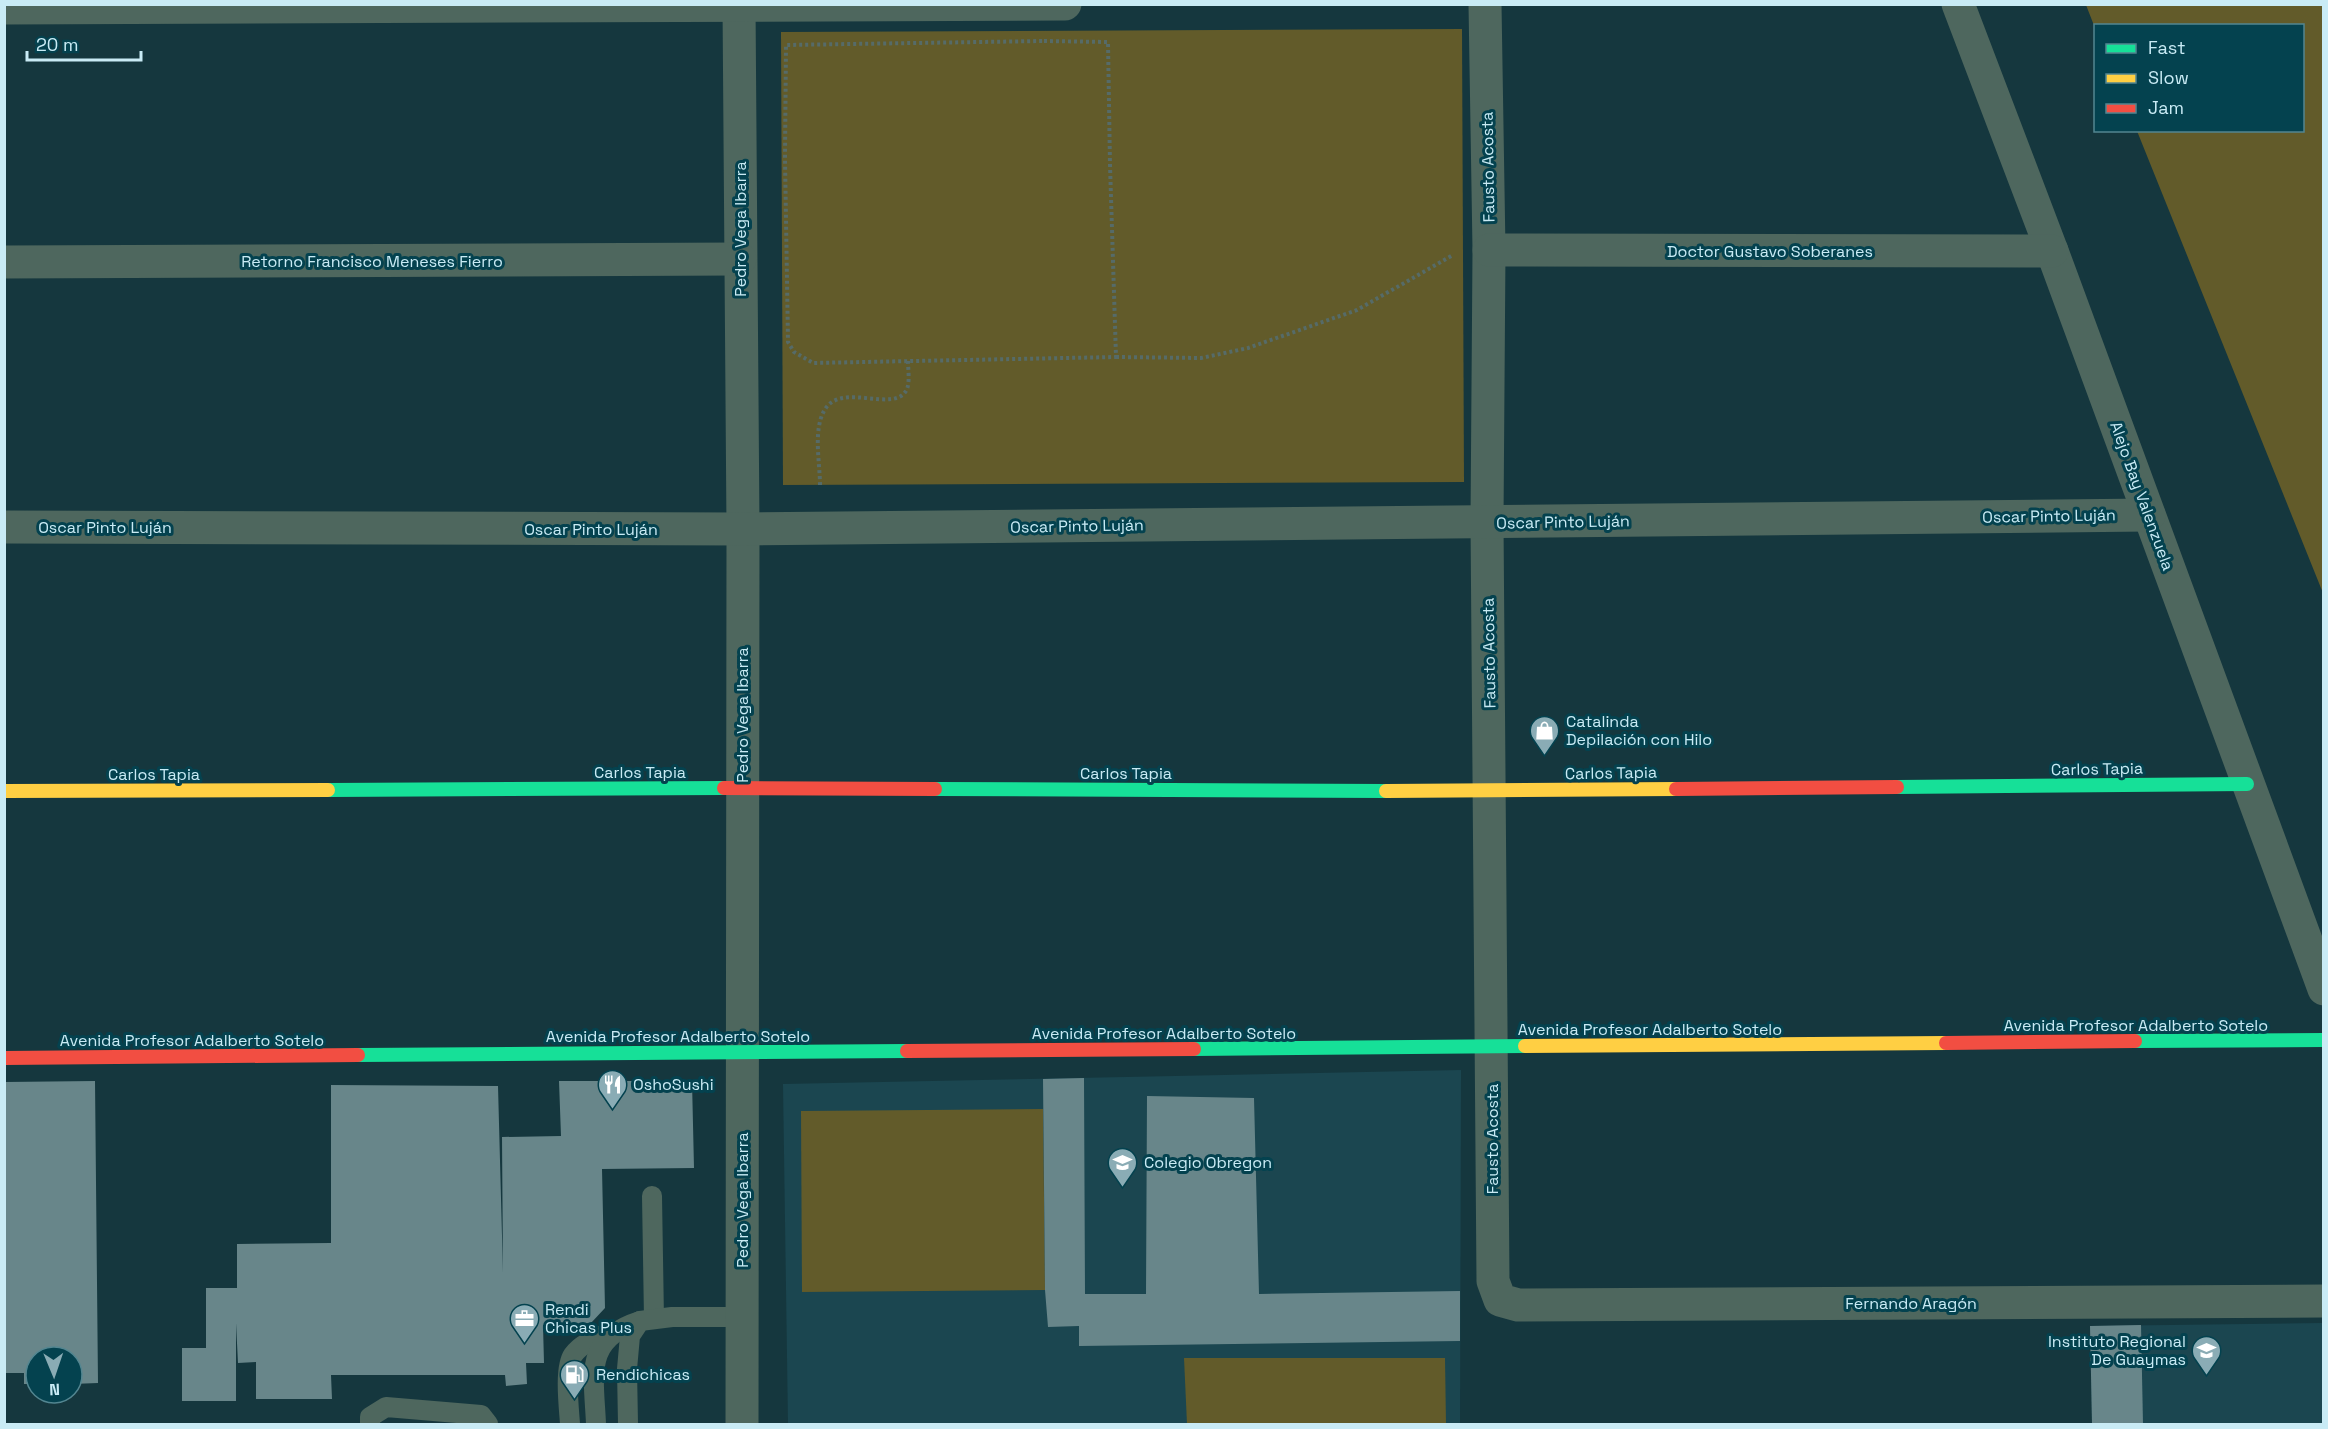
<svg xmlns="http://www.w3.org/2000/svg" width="2328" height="1429" font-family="'Space Grotesk',sans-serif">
<rect width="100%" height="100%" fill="#15373e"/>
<g fill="#1b4650">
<path d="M1461,1070L1460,1424H788L783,1084Z"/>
<path d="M2323,1323V1424H2092L2090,1326Z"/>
</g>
<g fill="#625b2a">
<path d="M2086,5H2323V593L2137,131L2302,130V26H2096L2095,28Z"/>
<path d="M1462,29L1464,482L783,485L781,32Z"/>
<path d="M1043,1109L1045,1290L802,1292L801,1111Z"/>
<path d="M1184,1358H1445L1446,1424H1187Z"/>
</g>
<g fill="#68868a">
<path d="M1084,1078L1085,1294H1146L1147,1096L1254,1098L1259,1294L1460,1291V1341L1079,1346V1326L1048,1327L1045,1290L1043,1079Z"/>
<path d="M95,1081L98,1383L72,1384V1357H36V1384H24V1373H5V1082Z"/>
<path d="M559,1081H692L694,1168L602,1169L605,1308L591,1323L543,1325L544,1363H526L527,1384L506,1386L505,1375H331L332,1399H256V1362L238,1363L236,1323V1401H182V1348H206V1288H237V1244L331,1243V1085L498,1086L503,1273L502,1137L561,1136Z"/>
<path d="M2141,1325L2143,1424H2092L2090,1326Z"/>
</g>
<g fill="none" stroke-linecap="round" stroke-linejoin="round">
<g stroke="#566b68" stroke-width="4" stroke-dasharray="3 3" stroke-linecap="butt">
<path d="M1044,41L1108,42L1110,165L1116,357L813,363L794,352L788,342L785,158L786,45Z"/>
<path d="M1116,357L1201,358L1248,348L1357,310L1453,255"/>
<path d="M820,485C820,463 813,431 824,411C840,380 895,415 907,389C910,381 908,369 908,361"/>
</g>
<g stroke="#4e675e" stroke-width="20">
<path d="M652,1196L654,1319"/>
<path d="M370,1424V1417L386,1407L481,1415L488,1424"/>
<path d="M570,1424C569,1408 564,1368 573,1355C581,1343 599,1337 612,1331"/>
<path d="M596,1424C594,1375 583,1339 640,1321"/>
<path d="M628,1424L627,1369L630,1336L640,1321L672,1317H742"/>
</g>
<g stroke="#4e675e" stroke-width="33">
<path d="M739,4L743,529L742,1424"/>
<path d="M1485,4L1489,250L1487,522L1493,1281L1500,1300L1518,1305L2324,1301"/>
<path d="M1958,4L2052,251L2324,989"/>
<path d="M4,8L1065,4"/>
<path d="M1489,250L2052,251"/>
<path d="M4,262L740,259"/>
<path d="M4,527L743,529L2149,515"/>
</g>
<g stroke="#16e098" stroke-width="14">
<path d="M1897,787L2247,784"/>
<path d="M935,789L1386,791"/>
<path d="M328,790L724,788"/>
<path d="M2135,1041L2324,1040"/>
<path d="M1194,1049L1525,1046"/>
<path d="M358,1055L907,1051"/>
</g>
<g stroke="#ffcf43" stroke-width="14">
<path d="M4,791L328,790"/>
<path d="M1386,791L1676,789"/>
<path d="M1525,1046L1946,1043"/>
</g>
<g stroke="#f24e42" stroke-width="14">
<path d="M724,788L935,789"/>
<path d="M1676,789L1897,787"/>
<path d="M1946,1043L2135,1041"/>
<path d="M907,1051L1194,1049"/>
<path d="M4,1058L358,1055"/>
</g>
</g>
<defs>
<symbol id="shop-pin" viewBox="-11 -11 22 30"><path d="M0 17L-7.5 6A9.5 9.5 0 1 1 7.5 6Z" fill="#8aacb5" stroke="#04424f"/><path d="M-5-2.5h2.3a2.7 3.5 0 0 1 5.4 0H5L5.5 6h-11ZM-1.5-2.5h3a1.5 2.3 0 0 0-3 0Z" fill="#fff"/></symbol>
<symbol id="restaurant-pin" viewBox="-11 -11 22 30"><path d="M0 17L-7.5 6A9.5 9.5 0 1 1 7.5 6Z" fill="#8aacb5" stroke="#04424f"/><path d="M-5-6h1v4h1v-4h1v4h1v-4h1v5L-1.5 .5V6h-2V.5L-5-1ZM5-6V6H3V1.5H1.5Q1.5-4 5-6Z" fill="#fff"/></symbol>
<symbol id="school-pin" viewBox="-11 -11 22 30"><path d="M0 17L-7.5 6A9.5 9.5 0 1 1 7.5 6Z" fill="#8aacb5" stroke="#04424f"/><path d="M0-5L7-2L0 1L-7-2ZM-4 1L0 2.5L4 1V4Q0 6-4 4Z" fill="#fff"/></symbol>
<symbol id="office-pin" viewBox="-11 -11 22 30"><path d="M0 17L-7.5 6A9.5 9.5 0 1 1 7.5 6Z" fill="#8aacb5" stroke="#04424f"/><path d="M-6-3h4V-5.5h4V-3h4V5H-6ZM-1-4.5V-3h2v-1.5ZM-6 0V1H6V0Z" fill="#fff"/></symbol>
<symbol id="fuel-pin" viewBox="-11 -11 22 30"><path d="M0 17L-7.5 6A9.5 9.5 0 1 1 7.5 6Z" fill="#8aacb5" stroke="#04424f"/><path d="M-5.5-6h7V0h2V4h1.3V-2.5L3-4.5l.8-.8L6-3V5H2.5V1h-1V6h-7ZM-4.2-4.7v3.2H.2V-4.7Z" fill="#fff"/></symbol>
</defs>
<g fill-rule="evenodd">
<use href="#shop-pin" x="1528" y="714" width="33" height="45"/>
<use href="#restaurant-pin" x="596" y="1068" width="33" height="45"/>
<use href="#school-pin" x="1106" y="1146" width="33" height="45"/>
<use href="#office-pin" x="508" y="1302" width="33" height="45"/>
<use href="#school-pin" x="2190" y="1334" width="33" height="45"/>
<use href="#fuel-pin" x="558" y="1358" width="33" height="45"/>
</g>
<g text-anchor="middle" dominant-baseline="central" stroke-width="6" stroke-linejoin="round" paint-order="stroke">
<g font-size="16" fill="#c9ebf5" stroke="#04424f">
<text transform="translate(1488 167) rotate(-91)">Fausto Acosta</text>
<text transform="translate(740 229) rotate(-90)">Pedro Vega Ibarra</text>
<text x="1770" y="251">Doctor Gustavo Soberanes</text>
<text x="372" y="261">Retorno Francisco Meneses Fierro</text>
<text transform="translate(2142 496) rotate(70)">Alejo Bay Valenzuela</text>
<text transform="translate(2049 516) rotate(-1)">Oscar Pinto Luján</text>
<text transform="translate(1563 522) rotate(-1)">Oscar Pinto Luján</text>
<text transform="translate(1077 526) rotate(-1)">Oscar Pinto Luján</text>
<text x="105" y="527">Oscar Pinto Luján</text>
<text x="591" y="529">Oscar Pinto Luján</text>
<text transform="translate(1489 653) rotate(-91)">Fausto Acosta</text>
<text transform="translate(742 715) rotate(-90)">Pedro Vega Ibarra</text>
<text transform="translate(2097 769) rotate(-1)">Carlos Tapia</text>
<text x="640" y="772">Carlos Tapia</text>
<text x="1126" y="773">Carlos Tapia</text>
<text transform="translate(1611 773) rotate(-1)">Carlos Tapia</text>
<text x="154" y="774">Carlos Tapia</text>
<text x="2136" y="1025">Avenida Profesor Adalberto Sotelo</text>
<text x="1650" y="1029">Avenida Profesor Adalberto Sotelo</text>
<text x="1164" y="1033">Avenida Profesor Adalberto Sotelo</text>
<text x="678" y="1036">Avenida Profesor Adalberto Sotelo</text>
<text x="192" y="1040">Avenida Profesor Adalberto Sotelo</text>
<text transform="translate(1492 1139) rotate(-90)">Fausto Acosta</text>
<text transform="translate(742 1200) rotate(-90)">Pedro Vega Ibarra</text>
<text x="1911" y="1303">Fernando Aragón</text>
</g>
<g font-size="16" fill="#c9ebf5" stroke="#04424f" text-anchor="start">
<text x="1566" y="721">Catalinda<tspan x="1566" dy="18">Depilación con Hilo</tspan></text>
<text x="633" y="1084">OshoSushi</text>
<text x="1144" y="1162">Colegio Obregon</text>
<text x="545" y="1309">Rendi<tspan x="545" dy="18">Chicas Plus</tspan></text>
<text x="2186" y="1341" text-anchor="end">Instituto Regional<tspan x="2186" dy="18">De Guaymas</tspan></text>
<text x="596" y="1374">Rendichicas</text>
</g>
</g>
<rect width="2328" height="1429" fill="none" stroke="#c9ebf5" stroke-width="12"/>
<rect x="2094" y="24" width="210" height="108" fill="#04424f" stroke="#538691" stroke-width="1.5"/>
<rect x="2106" y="44" width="30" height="9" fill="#16e098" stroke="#538691" stroke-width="1.5"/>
<text x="2148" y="54" font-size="18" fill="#c9ebf5">Fast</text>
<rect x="2106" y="74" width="30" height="9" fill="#ffcf43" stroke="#538691" stroke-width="1.5"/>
<text x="2148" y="84" font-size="18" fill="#c9ebf5">Slow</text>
<rect x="2106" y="104" width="30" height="9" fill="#f24e42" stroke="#538691" stroke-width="1.5"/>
<text x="2148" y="114" font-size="18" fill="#c9ebf5">Jam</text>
<g transform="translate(54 1375) rotate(178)"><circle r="28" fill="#04424f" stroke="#538691" stroke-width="1.5"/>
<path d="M0-4.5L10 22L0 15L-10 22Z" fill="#8aacb5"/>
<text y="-9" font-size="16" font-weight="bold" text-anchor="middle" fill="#c9ebf5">N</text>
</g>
<path d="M27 51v9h114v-9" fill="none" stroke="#c9ebf5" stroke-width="3"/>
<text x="36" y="51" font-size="18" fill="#c9ebf5" stroke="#04424f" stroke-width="4.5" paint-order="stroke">20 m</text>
</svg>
